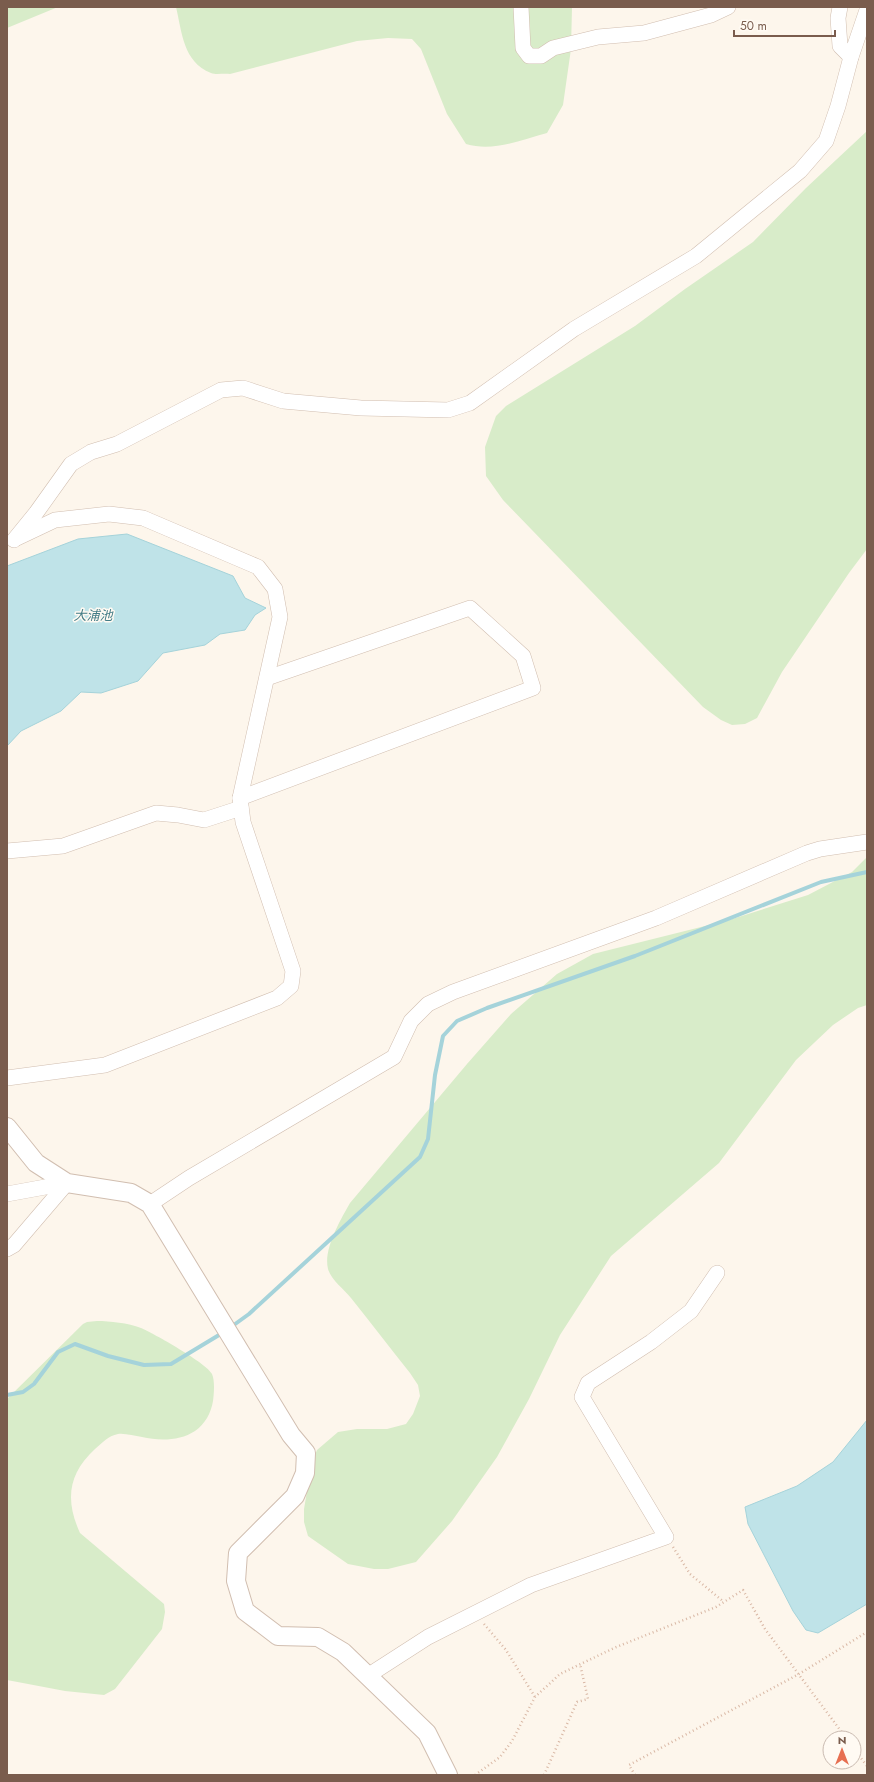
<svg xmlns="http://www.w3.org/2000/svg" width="874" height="1782" font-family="Jost,'Noto Sans JP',sans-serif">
<rect width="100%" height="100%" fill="#fdf6ec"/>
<g fill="#d8ecc9">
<path d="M7,7H58L7,28Z"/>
<path d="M176,7H572L571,49L563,105L547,133C520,140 494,152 466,144L447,114L421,49L412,39L388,38L357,41L230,74C224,73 216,75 211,73C183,62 182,32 176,7Z"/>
<path d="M867,131V549L849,573L782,672L757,718L745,724L732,725L721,720L703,707L503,500L486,476L485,447L496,416L506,406L635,326L685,289L753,242L806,188Z"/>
<path d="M867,857V1005L858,1008L833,1025L796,1060L719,1163L611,1256L560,1335L529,1399L497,1457L452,1521L416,1562L388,1569H374L348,1564L308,1536L304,1522V1509L312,1462L317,1450L338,1432L357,1429H387L406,1424L413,1414L420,1396L418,1385L410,1373C390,1348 371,1323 351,1298C344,1289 331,1280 328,1269C323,1249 341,1219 350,1203L467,1064L511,1014L557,974L593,954L729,920L808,895L852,872Z"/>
<path d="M97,1321C110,1321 128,1323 141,1328C153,1333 208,1364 212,1374C215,1381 214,1393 213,1401C211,1413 205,1424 195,1431C180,1441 159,1441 142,1437C134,1436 125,1433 118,1434C108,1436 102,1443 95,1449C68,1474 65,1500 80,1533L164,1604L165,1612L162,1629L115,1689L104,1695L65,1691L7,1680V1399L83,1324L87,1322Z"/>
</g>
<g fill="#bfe3e8" stroke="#a5d3da">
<path d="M127,534L233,576L245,598L266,608L255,615L245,630L220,634L205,645L163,653L138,681L101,693L81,692L61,711L21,731L7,746V566L78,539Z"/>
<path d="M867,1420V1604L818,1633L806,1630L793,1611L748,1524L745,1507L797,1486L833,1462Z"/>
</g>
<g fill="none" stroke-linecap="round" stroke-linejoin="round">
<g stroke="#a5d3da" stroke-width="4">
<path d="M231,1327L249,1314L420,1157L428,1139L435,1075L443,1036L457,1021L487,1008L635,956L821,882L867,872"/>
<path d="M7,1395L23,1392L34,1384L58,1352L75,1344L108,1356L144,1365L171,1364L224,1332"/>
</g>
<defs>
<g id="minor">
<path d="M521,7L523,48L529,56H541L553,48L598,37L644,33L711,15L728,7"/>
<path d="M840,7L838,18L840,46L851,57"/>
<path d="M14,540L36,513L71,464L91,452L117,444L221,390L243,388L283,401L361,408L448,410L470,403L574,329L696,256L800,171L826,141L838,106L851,57L867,10"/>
<path d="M240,798L533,688L523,656L470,608L267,678"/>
<path d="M7,851L63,846L156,813L178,815L204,820L241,808"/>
<path d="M7,1078L105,1065L277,998L291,986L293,971L243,822L240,798L280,617L275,589L258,567L143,518L109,514L55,520L17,538"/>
<path d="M7,1194L67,1183"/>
<path d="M150,1204L189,1178L394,1057L411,1021L428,1004L453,992L656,918L807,853L820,849L867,842"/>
<path d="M7,1249L14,1245L67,1183"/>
<path d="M369,1675L428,1637L531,1585L666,1537L582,1397L588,1383L651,1342L691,1311L717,1273"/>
</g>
<path id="tertiary" d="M7,1127L36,1163L67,1183L131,1193L150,1204L291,1435L306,1453L305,1473L295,1496L238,1553L236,1581L245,1611L278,1636L318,1637L343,1652L427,1733L448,1775"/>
</defs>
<use href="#minor" stroke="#d1beb0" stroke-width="16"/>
<use href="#tertiary" stroke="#d1beb0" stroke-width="20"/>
<g stroke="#d9b8a5" stroke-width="2.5" stroke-dasharray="1 3" stroke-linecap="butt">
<path d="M673,1547L690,1574L724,1602"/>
<path d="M484,1624L506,1650L535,1697"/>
<path d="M854,1749L867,1766"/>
<path d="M475,1775L500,1757L512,1741L535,1697L560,1674L614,1648L716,1607L743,1590L765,1629L846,1738"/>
<path d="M544,1775L577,1702L588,1699L580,1664"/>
<path d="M635,1775L629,1765L799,1674L867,1632"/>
</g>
<use href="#minor" stroke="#fff" stroke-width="15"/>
<use href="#tertiary" stroke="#fff" stroke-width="18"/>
</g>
<g text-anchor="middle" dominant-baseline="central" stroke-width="3" stroke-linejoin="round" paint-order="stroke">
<g font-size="13" font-style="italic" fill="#437c86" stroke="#fffaf3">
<text x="93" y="615">大浦池</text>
</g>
</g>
<rect width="874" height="1782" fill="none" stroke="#7a5c4d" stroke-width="16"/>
<g transform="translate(842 1750)"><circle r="19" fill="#fffaf3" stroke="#cabbb1"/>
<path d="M0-3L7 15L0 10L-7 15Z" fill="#e76f51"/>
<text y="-6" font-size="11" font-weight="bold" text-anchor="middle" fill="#7a5c4d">N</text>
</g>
<path d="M734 30v6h101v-6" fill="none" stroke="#7a5c4d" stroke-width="2"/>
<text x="740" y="30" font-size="12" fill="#7a5c4d" stroke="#fffaf3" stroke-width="3" paint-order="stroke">50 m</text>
</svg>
